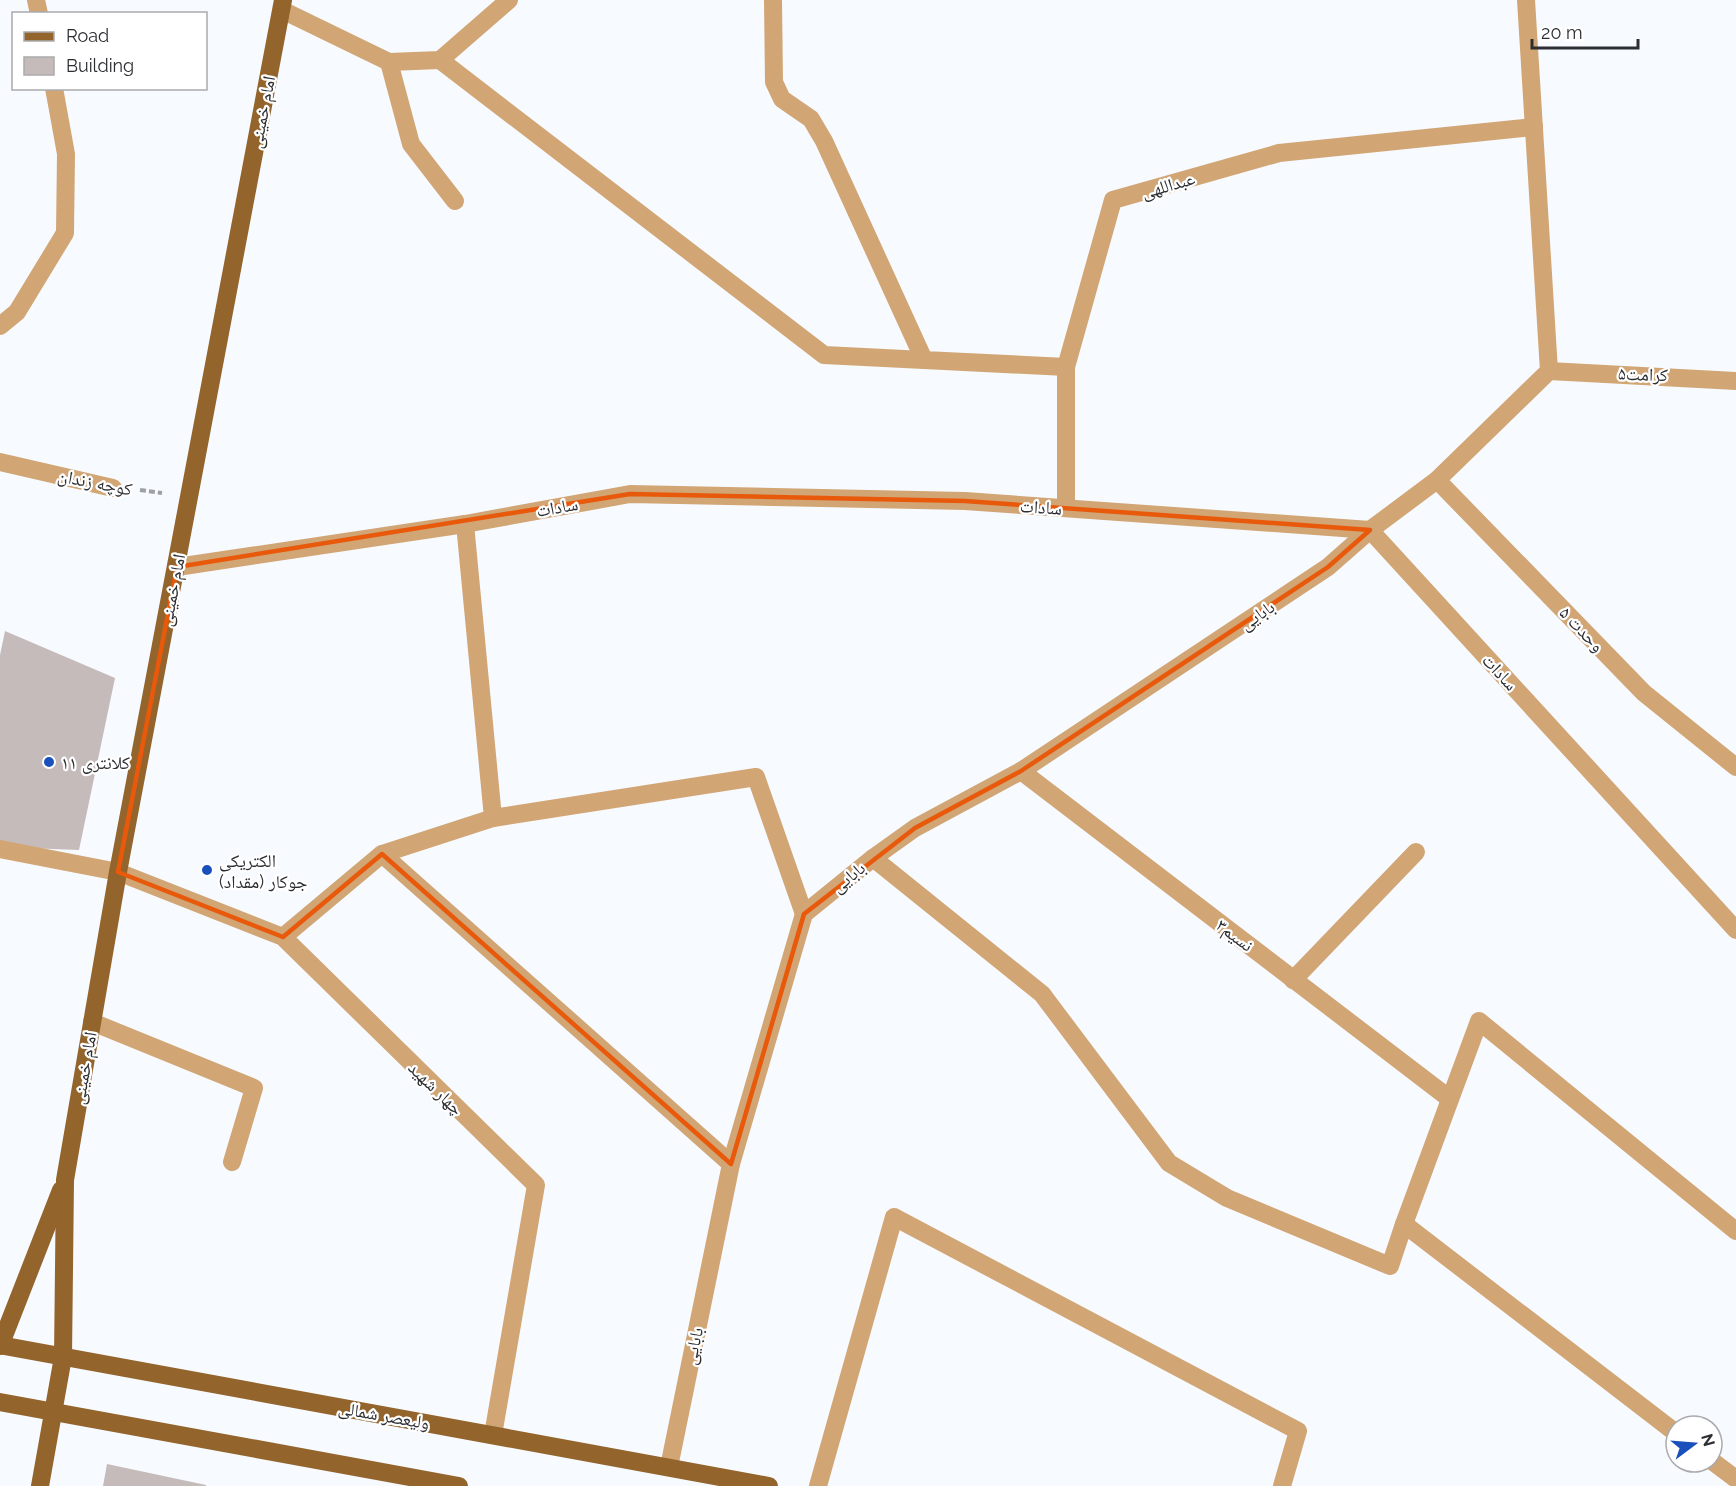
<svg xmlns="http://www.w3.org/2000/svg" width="1736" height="1486" font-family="Raleway,'Noto Naskh Arabic',sans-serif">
<rect width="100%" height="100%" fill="#f7faff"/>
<g fill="#c6bbbb">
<path d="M5,631L115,678L79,850L0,847V655Z"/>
<path d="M107,1464L206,1485V1486H103Z"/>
</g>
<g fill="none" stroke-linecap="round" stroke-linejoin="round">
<path stroke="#9ea0a5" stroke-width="4" stroke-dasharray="6 3" stroke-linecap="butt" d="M140,490L162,493"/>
<g stroke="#d1a574" stroke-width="18">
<path d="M36,0L39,14"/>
<path d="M773,0L774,82L782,99L811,119L824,141L924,360L1066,367"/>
<path d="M282,10L389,62L440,60L509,0"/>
<path d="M440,60L824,355L924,360"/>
<path d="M389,62L411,144L455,201"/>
<path d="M0,326L17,312L65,233L66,154L54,88"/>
<path d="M1549,371L1736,381"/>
<path d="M0,462L113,488"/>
<path d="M1437,480L1644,693L1736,767"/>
<path d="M1066,508V367L1113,200L1279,153L1534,127"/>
<path d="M177,567L465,524L630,494L965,501L1370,530L1736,930"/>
<path d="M1021,771L1450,1099"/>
<path d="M493,818L756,777L804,914"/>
<path d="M0,849L118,872L283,937L536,1185L493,1435"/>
<path d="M382,854L493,818L465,524"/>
<path d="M873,858L1042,994L1169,1163L1227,1198L1390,1266L1404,1224L1676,1433"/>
<path d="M283,937L382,854L731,1164"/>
<path d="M1293,980L1416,852"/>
<path d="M92,1022L254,1088L232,1162"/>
<path d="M1404,1224L1479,1021L1736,1231"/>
<path d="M1712,1461L1736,1479"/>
<path d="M669,1467L731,1164L804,914L873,858L915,828L1021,771L1328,567L1370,530L1437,480L1549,371L1526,0"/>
<path d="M818,1486L894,1217L1298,1431L1282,1486"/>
</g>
<g stroke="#93642b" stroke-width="18">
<path d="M0,1345L769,1486"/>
<path d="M0,1346L61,1190"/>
<path d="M0,1402L459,1486"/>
<path d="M40,1486L63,1357L65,1180L118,872L283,0"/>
</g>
</g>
<path fill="none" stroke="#e8590c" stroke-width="4.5" stroke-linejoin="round" d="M630,494L965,501L1370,530L1328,567L1021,771L915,828L804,914L731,1164L382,854L283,937L118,872L177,567Z"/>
<g fill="#1950bc" stroke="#fff" stroke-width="2">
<circle cx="49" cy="762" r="6"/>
<circle cx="207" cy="870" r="6"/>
</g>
<g text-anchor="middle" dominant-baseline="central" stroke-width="4.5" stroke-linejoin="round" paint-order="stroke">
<g font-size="18" fill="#2d2e32" stroke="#fff">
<text transform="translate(262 112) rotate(-79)">امام خمینی</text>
<text transform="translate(1168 185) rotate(-16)">عبداللهی</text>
<text transform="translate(1643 374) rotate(2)">کرامت۵</text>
<text transform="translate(95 482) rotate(11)">کوچه زندان</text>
<text transform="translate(557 507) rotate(-10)">سادات</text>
<text transform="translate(1041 507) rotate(4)">سادات</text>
<text transform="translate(172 590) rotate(-79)">امام خمینی</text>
<text transform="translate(1257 615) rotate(-34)">بابایی</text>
<text transform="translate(1582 629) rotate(46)">وحدت ۵</text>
<text transform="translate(1500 672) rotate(47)">سادات</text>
<text transform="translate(848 877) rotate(-39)">بابایی</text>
<text transform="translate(1235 935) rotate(37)">نسیم۳</text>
<text transform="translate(84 1068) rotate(-80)">امام خمینی</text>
<text transform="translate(436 1088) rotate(44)">چهار شهید</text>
<text transform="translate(693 1346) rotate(-78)">بابایی</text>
<text transform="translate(384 1415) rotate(10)">ولیعصر شمالی</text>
</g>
<g font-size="18" fill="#2d2e32" stroke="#fff" text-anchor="start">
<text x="61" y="762">کلانتری ۱۱</text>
<text x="219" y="860">الکتریکی<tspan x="219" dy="21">جوکار (مقداد)</tspan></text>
</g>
</g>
<rect x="12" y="12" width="195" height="78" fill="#ffffff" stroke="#ababad" stroke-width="1.5"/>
<rect x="24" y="32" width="30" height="9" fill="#93642b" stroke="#ababad" stroke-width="1.5"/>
<text x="66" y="42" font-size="18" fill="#2d2e32">Road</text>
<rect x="24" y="57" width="30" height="18" fill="#c6bbbb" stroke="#ababad" stroke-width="1.5"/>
<text x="66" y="72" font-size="18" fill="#2d2e32">Building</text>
<g transform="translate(1694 1444) rotate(74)"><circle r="28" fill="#ffffff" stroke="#ababad" stroke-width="1.5"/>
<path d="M0-4.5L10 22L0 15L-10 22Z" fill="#1950bc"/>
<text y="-9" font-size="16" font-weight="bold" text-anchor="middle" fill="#2d2e32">N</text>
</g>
<path d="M1532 39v9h106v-9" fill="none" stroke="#2d2e32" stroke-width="3"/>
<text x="1541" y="39" font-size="18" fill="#2d2e32" stroke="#ffffff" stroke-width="4.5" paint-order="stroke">20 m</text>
</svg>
